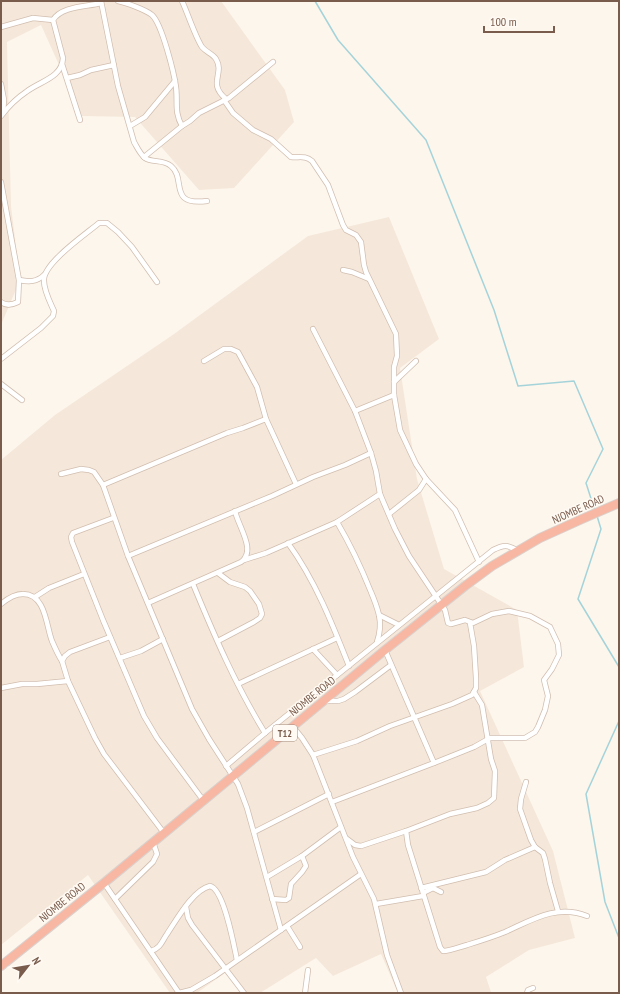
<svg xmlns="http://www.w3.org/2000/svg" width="620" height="994" font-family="'PT Sans Narrow',sans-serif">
<rect width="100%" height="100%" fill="#fdf6ec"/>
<g fill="#f5e8da">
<path d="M1,1H221L285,90L294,122L234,188L199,190L135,117L82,116L41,25L7,42L11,206L20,280L1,325Z"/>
<path d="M389,217L439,339L400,368L417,479L444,569L517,610L524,667L480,691L553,851L575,938L529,950L486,977L491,992L500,993H398L381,954L333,976L316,958L260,993H242L226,972L197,993H170L88,875L1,945V460L55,415L174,334L308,236Z"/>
</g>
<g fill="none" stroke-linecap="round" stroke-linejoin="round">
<g stroke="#a5d3da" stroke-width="1.5">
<path d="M315,1L338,40L426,140L494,310L518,386L574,381L603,449L586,483L595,511"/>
<path d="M597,516L601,529L578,599L619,667"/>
<path d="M619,721L586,794L605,902L619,938"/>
</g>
<defs>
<g id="street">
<path d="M101,1L118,86L134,142C137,147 140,154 145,158C152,163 163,159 171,166C187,179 167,206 207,201"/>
<path d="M118,1C127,3 146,10 152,15C162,24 174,73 176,87C178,102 174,112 182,126"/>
<path d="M182,1C188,14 195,36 202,47C206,52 213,54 216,59C225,74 207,83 226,99"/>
<path d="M1,27L33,18L53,20"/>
<path d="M62,64L80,120"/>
<path d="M67,78L80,75L91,70L114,65"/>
<path d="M1,84L4,100L3,113"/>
<path d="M224,100L233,113L253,130L271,139L291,157C299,158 305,155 312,161L328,185L343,225L346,230L356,235L361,242L364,265L366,272L396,334L397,356L394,367V395L400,430L416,464L426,479L455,510L479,562"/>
<path d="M1,116C8,107 17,98 26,92C40,81 62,78 63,58L53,20C62,6 86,7 101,3"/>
<path d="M130,126L145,117L175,81"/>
<path d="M144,157L182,126L190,121L199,113L229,98L273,62"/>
<path d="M1,182L19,280L18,302C12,305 6,306 1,302"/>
<path d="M343,270L352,272L369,279"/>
<path d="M19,280C29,282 37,282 44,275"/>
<path d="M313,329L355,411L371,453L376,471L380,494L395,529L409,556L445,610L448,623L451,624L465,620L473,623L492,614L509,611L530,616L550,627L558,644L559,655L552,669L544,680L548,696L545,710L538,727L535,732L525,738H490L474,747L434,763L332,802"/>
<path d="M1,359L41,328L53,316L54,311C50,302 44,291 44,281C42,264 86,234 99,223H107L118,232L132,247L157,282"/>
<path d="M204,361L224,349H231L238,352L257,387L266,419"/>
<path d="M394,382L416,361"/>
<path d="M1,384L22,400"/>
<path d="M355,411L394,395"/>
<path d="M61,474L81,469L89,470L94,472L103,485L128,556L192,709L209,739L238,784L247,808L281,930"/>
<path d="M103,485L227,433L243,428L266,419L296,484"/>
<path d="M389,514L419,490L426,479"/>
<path d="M113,518L73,533L71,537L72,542L103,620L144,716L157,738L203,800"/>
<path d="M337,522C350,544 361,567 371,592C374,599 377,607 379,615C381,624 380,633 377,642"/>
<path d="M288,543C315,580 332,623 349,666"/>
<path d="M128,556L272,496L313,477L345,465L371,453"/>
<path d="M244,560L266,553L337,522L380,494"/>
<path d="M218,573L230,582L245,587L250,591L259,604L262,614L260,618L254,622L218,641"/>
<path d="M193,584C214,635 236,686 265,733"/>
<path d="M35,597L49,588L84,574"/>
<path d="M148,603L241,562C257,551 238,526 235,511"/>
<path d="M1,604C7,599 15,594 23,594C46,594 46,626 52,641C55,648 58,655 62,661"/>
<path d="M379,615L399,625"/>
<path d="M110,637L70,652L65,656L62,661L68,681L95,738L104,754L164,833"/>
<path d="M313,649L337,675"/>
<path d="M385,650L434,763"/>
<path d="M120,658L141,651L163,639"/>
<path d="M238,684L337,638"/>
<path d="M1,688L22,684H37L68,681"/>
<path d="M325,701H338L344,699L355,692L391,665"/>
<path d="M293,727L302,738L313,755L353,857L374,899L387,955L401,993"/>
<path d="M313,755L357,741L390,726L452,704L472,695L476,688V678L474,646L470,623"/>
<path d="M226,766L265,733L493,550C505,544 507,545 519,551"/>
<path d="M526,782L521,799L520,809L531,840L535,847L543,853L545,859L550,883L558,911"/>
<path d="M406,831L408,845L440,947L443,951C451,951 459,947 467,945C480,941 493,937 505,932C532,920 556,904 587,916"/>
<path d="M254,832L329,794"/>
<path d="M347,839L355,845L361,846L406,831L450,814L477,808L488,803L494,798L495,771L491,759L482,705L474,692"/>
<path d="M267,877L302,856L341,827"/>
<path d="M104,883L179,993L191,990L215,976L361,874"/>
<path d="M421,888L486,872L505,860L535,847"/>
<path d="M423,893L433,888L441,892"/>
<path d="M115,899L153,862L157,854L153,842"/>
<path d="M272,899L286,900L289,898L291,884L302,872L306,866L302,856"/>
<path d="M376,904L423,896"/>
<path d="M186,907L188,918L192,925L244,993"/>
<path d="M287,926L300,947"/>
<path d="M151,951C161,948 162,941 167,934C177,919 193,890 210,886C224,889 234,946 237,960"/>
<path d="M305,993L308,970"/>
<path d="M527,993L528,990L533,988"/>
</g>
<path id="highway" d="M1,966L104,883L385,650L465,586L492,566L540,538L582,519L619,503"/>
</defs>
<use href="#street" stroke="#d1beb0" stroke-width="6"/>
<use href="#highway" stroke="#dad1cd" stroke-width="10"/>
<use href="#street" stroke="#fff" stroke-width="4.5"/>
<use href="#highway" stroke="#f7b7a3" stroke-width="8"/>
</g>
<g text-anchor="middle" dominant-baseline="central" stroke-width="3" stroke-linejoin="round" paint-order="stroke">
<rect fill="#fffaf3" stroke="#a28b7f" stroke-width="1" x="273" y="725" width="24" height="16" rx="3"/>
<g font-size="10" font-weight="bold" fill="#7a5c4d">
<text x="285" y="733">T12</text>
</g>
<g font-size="11" fill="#7a5c4d" stroke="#fffaf3">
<text transform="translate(578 509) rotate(-24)">NJOMBE ROAD</text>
<text transform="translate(312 696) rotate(-39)">NJOMBE ROAD</text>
<text transform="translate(62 902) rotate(-39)">NJOMBE ROAD</text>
</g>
</g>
<rect width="620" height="994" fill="none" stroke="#7a5c4d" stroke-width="4"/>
<g transform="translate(28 966) rotate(59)" stroke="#fffaf3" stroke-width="3" paint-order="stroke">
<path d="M0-3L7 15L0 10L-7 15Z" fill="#7a5c4d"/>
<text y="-6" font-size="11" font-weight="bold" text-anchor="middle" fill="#7a5c4d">N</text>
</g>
<path d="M484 26v6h70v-6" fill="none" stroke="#7a5c4d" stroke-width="2"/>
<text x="490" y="26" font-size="12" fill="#7a5c4d" stroke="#fffaf3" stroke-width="3" paint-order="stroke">100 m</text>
</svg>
